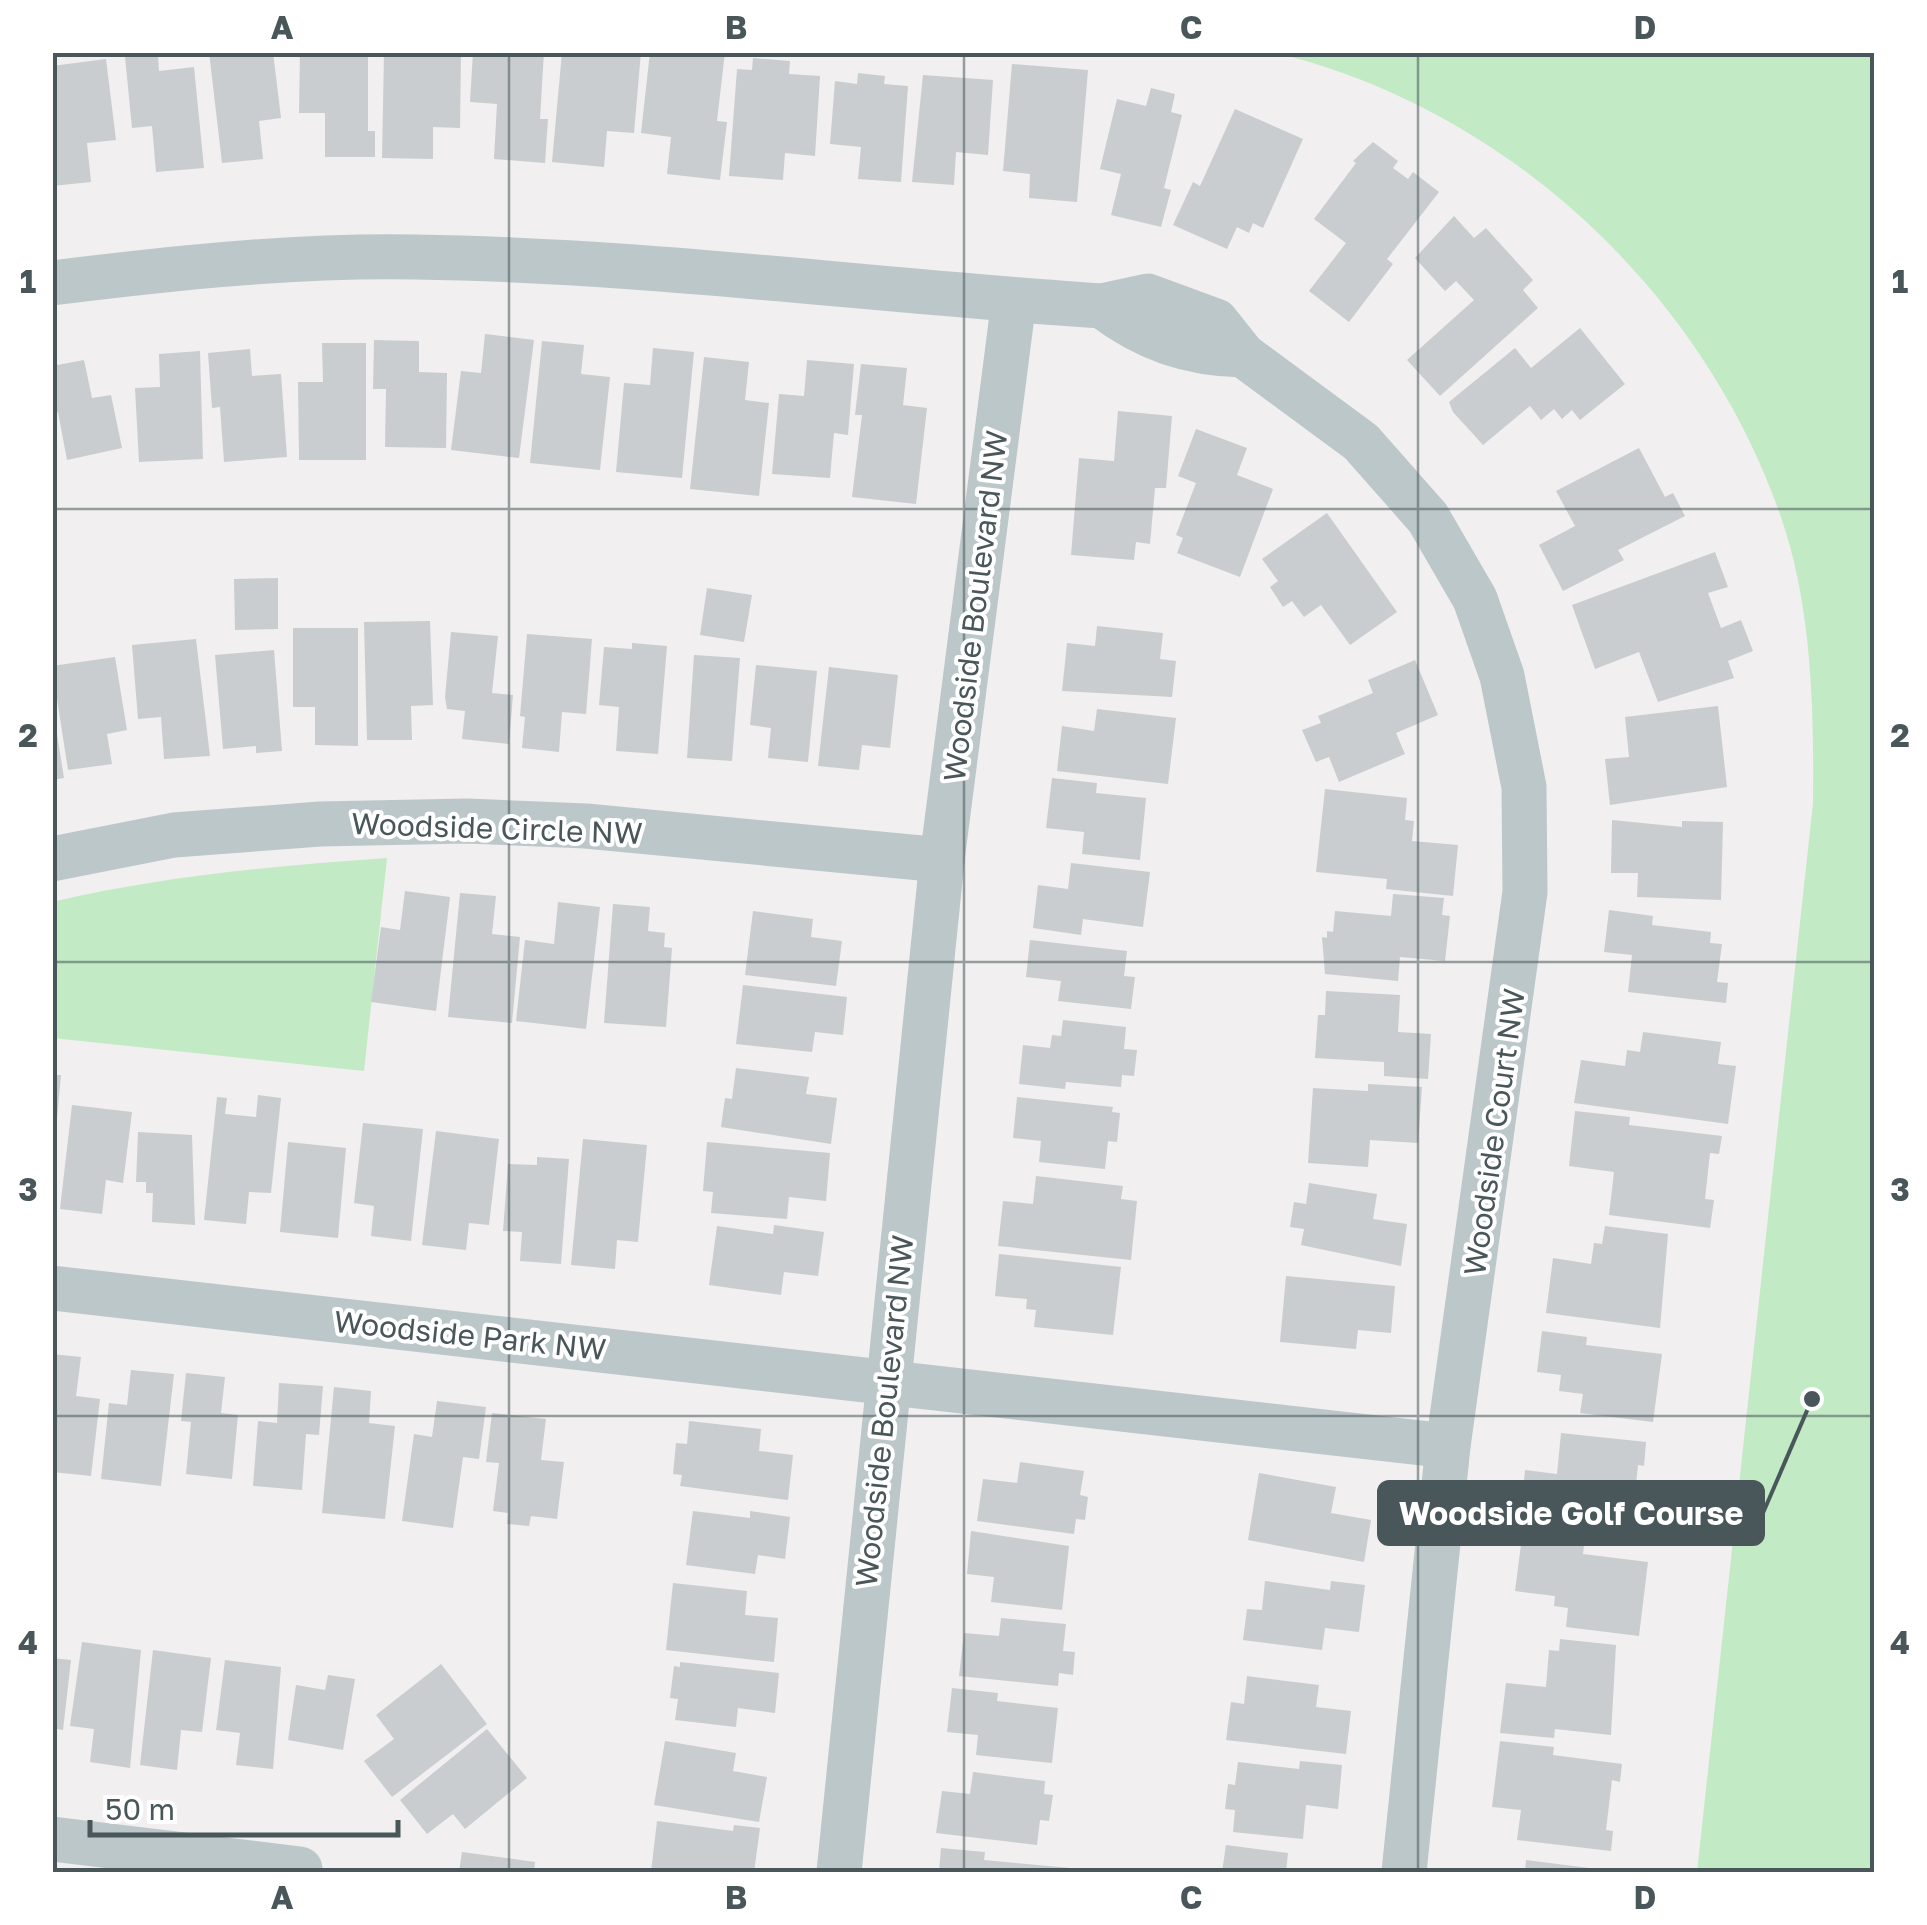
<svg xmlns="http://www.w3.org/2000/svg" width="1927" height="1925" font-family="'Golos Text',sans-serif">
<rect width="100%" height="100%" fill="#f1efef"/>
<g fill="#c2eac5">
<path d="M1277,53H1874V1872H1697L1813,803C1814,709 1812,607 1781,517C1703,292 1508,110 1277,53Z"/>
<path d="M387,858L364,1071L53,1038L52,902C163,876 274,866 387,858Z"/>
</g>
<g fill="#c9cdd0">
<path d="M209,52H273L281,118L259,121L263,159L222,163Z"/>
<path d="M300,52H368V131H375V157H325V113H299Z"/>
<path d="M384,52H461L460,128L433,127V159L382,158Z"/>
<path d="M473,52H544L540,119H548L545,163L494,159L497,104L470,102Z"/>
<path d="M562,52H641L634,133L607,131L604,167L552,162Z"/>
<path d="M650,52H725L717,121L727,122L720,180L667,174L671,137L641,133Z"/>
<path d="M158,54L159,71L194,67L204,168L156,172L152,126L132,128L125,57Z"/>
<path d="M753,58L790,61L789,74L820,76L815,156L785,153L783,180L729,176L737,69L752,70Z"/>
<path d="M106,59L116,140L87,143L91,182L52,186V66Z"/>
<path d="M1012,64L1088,70L1077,202L1029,198L1030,174L1003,171Z"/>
<path d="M858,73L885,76L884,84L908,86L901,182L858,179L861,147L830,144L835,81L857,84Z"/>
<path d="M923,75L993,80L988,155L956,152L954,185L912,182Z"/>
<path d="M1151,88L1175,94L1171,112L1182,115L1164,188L1171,190L1161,227L1111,215L1121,174L1100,169L1117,99L1146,106Z"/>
<path d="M1235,109L1303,139L1263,228L1253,223L1249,233L1237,227L1227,249L1173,225L1193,182L1200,186Z"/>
<path d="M1373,142L1398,161L1393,168L1408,179L1413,172L1439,192L1387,259L1393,264L1349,322L1309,291L1346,243L1314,219L1356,163L1353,161Z"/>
<path d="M1454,216L1474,238L1486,228L1533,280L1523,290L1538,308L1440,396L1407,360L1474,300L1456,281L1445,291L1415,258Z"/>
<path d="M1580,328L1625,384L1580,420L1572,410L1562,419L1554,409L1541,420L1530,406L1483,445L1453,412L1449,402L1515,348L1531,368Z"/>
<path d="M485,334L534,340L519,458L451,450L461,371L481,373Z"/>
<path d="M374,340L419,341V372L447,373L446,448L385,447L386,389H373Z"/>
<path d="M542,341L584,345L581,374L610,377L600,470L530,463Z"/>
<path d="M322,343H366V460H299L298,382H323Z"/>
<path d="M653,348L694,352L682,478L616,472L624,383L650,385Z"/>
<path d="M250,349L252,376L281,374L287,457L224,462L220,407L212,408L208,353Z"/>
<path d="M200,351L203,459L139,462L135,388L160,387L159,354Z"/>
<path d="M704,357L749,362L745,400L769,403L759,496L690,489Z"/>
<path d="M84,360L92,398L111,395L122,448L67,460L58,412L52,413V366Z"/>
<path d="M807,360L854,364L848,435L834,433L830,478L772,474L779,394L804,396Z"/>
<path d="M861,364L907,368L903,405L927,408L916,504L852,497L862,415H855Z"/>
<path d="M1118,411L1172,416L1166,488H1155L1150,544L1136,542L1134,560L1071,555L1079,458L1114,461Z"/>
<path d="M1196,429L1247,448L1237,475L1273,489L1240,577L1177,553L1183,538L1176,535L1196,483L1178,476Z"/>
<path d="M1639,448L1665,497L1673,493L1685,516L1618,550L1624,560L1563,591L1539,545L1575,526L1556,491Z"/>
<path d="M1327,513L1397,612L1350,645L1321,605L1304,617L1292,601L1283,607L1270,587L1278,581L1262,559Z"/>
<path d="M1715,552L1728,587L1708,593L1721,628L1741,620L1753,651L1728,661L1734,678L1658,702L1639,652L1595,669L1572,605Z"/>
<path d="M278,578V629L235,630L234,579Z"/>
<path d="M707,588L752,595L744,642L700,635Z"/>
<path d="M430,621L433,705L411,706L412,740H367L364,622Z"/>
<path d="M1097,626L1163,633L1160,659L1176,661L1172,697L1062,691L1067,643L1095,646Z"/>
<path d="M293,628H358V746L315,745V707H293Z"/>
<path d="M451,632L498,636L492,693L513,695L509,744L462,739L465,711L447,709L445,697Z"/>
<path d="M527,634L592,639L586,714L562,712L559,752L522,748L525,717L520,716Z"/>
<path d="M196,639L210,756L164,759L161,717L138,719L132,645Z"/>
<path d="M632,643L667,646L658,754L616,751L619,707L599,705L604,647L632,649Z"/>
<path d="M274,650L282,751L256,753V746L223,749L215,655Z"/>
<path d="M694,655L740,658L732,761L687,758Z"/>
<path d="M115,657L127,730L107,734L112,764L68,770L52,666Z"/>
<path d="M1415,660L1438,715L1396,733L1405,754L1339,782L1329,757L1316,762L1302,730L1321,723L1318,716L1373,693L1368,680Z"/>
<path d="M756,665L817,671L808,762L768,758L771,728L750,725Z"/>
<path d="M829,667L898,675L890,748L862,745L859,770L818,766Z"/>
<path d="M1718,706L1727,787L1610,805L1605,759L1629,757L1625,717Z"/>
<path d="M1097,709L1176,718L1168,784L1057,771L1062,726L1094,731Z"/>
<path d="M56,728L64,778L52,780V729Z"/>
<path d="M1052,778L1097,783L1096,793L1146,798L1140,860L1082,854L1084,832L1046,828Z"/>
<path d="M1325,789L1407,798L1405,820L1414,821L1412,841L1458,845L1453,896L1386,889L1387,879L1316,872Z"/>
<path d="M1612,820L1682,827V821L1723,822L1721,900L1637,897L1638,873H1611Z"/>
<path d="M1071,863L1150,872L1143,927L1083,919L1081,935L1033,928L1038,885L1068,889Z"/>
<path d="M405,891L450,897L436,1011L371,1002L381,927L400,930Z"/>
<path d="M460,893L496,896L492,934L520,937L512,1023L448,1017Z"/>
<path d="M1393,894L1444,898L1442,915L1450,916L1445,961L1400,957L1398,981L1325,974L1322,937L1327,938V931L1333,932L1335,911L1391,916Z"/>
<path d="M558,902L600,907L586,1029L516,1021L525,940L554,944Z"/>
<path d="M613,904L650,907L648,931L665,933L664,947L672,948L666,1027L604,1023Z"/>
<path d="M1609,910L1653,916L1652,925L1711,932L1710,943L1722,944L1717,982L1728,983L1726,1003L1628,992L1632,955L1604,952Z"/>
<path d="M753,911L813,919L811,937L842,941L836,986L745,975Z"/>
<path d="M1030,940L1127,951L1124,976L1135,977L1131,1009L1058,1001L1061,981L1026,977Z"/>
<path d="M743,985L847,997L843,1035L815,1032L812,1052L736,1044Z"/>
<path d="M1326,991L1400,995L1398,1032L1431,1034L1428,1079L1384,1076V1062L1315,1058L1318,1015H1325Z"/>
<path d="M1063,1020L1126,1027L1124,1049L1137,1050L1134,1076L1122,1075L1121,1087L1066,1082L1065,1089L1019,1084L1023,1045L1050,1048L1052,1035L1061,1036Z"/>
<path d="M1643,1032L1721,1042L1718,1064L1736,1066L1728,1124L1574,1103L1581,1060L1625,1066L1627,1050L1640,1052Z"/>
<path d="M736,1068L809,1077L806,1094L837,1098L831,1144L721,1127L725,1098L732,1099Z"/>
<path d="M52,1075H61L55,1141H52Z"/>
<path d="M1368,1084L1422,1087L1418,1143L1370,1140L1368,1167L1308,1163L1313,1088L1368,1091Z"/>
<path d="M258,1095L281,1098L271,1193L249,1192L246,1224L204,1220L217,1097L227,1098L225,1114L256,1117Z"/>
<path d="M1017,1097L1113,1107L1112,1112L1120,1113L1117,1142L1108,1141L1105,1169L1039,1162L1041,1141L1013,1138Z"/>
<path d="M72,1105L132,1112L123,1183L106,1180L102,1214L60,1209Z"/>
<path d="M1575,1111L1630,1117L1629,1125L1722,1136L1719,1154L1710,1153L1705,1199L1714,1200L1710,1228L1609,1215L1614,1172L1569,1166Z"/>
<path d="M363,1123L423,1129L411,1241L371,1236L374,1206L354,1203Z"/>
<path d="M436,1131L499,1139L489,1225L469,1223L466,1250L422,1245Z"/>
<path d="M138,1132L192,1135L195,1225L152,1222L153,1193H146V1182H136Z"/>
<path d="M583,1139L647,1145L638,1242L617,1240L615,1269L571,1265Z"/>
<path d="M288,1142L346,1148L338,1238L280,1232Z"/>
<path d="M707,1142L830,1153L826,1201L789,1197L787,1219L711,1213L713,1192L703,1191Z"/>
<path d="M537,1157L569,1159L561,1264L520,1261L522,1232L503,1231L508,1164L537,1165Z"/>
<path d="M1036,1176L1123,1186L1121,1199L1137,1201L1131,1260L998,1246L1003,1201L1033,1204Z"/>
<path d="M1309,1183L1377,1194L1373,1219L1407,1224L1401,1266L1301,1245L1304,1229L1290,1227L1294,1202L1306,1204Z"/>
<path d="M774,1225L824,1232L818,1276L784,1272L781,1295L709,1285L717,1226L773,1234Z"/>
<path d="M1605,1226L1668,1234L1660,1328L1546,1313L1553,1258L1591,1264L1594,1243L1602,1244Z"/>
<path d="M999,1254L1121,1267L1113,1335L1034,1327L1036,1310L1026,1309L1027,1299L995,1296Z"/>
<path d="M1286,1276L1395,1286L1391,1333L1358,1330L1356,1349L1280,1342Z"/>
<path d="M1542,1331L1587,1337L1586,1345L1662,1354L1653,1422L1580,1413L1583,1394L1559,1391L1561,1375L1537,1372Z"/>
<path d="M52,1354L81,1357L76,1396L100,1399L91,1476L52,1472Z"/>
<path d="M131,1370L174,1374L161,1486L101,1479L109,1403L127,1405Z"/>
<path d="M186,1373L225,1377L221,1413L238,1415L232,1479L186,1474L191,1422L181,1421Z"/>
<path d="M279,1383L323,1386L319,1435L306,1434L302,1490L253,1486L258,1421L277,1423Z"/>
<path d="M334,1387L371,1391L369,1423L395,1426L385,1519L322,1513Z"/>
<path d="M437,1401L486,1407L479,1459L463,1457L453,1528L402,1521L414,1434L432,1437Z"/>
<path d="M492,1413L546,1419L541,1460L564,1462L557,1519L531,1516L529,1526L507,1524L508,1513L493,1511L499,1463L486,1462Z"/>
<path d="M689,1421L761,1429L759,1451L793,1455L788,1500L680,1486L682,1475L673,1474L676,1443L687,1444Z"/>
<path d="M1561,1433L1646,1442L1644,1466L1638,1465L1632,1526L1576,1520L1575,1527L1520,1521L1525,1470L1557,1474Z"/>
<path d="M1020,1462L1084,1471L1080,1495L1088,1497L1085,1520L1076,1519L1074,1534L977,1521L983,1479L1017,1483Z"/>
<path d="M1259,1473L1336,1487L1331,1513L1371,1520L1364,1562L1248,1540Z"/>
<path d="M693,1511L750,1518V1511L790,1517L785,1559L758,1555L755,1574L686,1565Z"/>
<path d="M971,1531L1069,1546L1062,1610L991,1602L994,1577L967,1574Z"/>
<path d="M1522,1537L1584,1545L1583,1554L1648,1562L1639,1636L1566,1627L1568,1608L1554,1606L1555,1596L1515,1591Z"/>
<path d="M1265,1581L1330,1590L1331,1581L1365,1585L1359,1632L1325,1628L1322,1650L1243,1640L1247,1609L1262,1610Z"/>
<path d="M673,1583L747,1591L745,1615L778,1618L774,1662L666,1650Z"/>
<path d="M1001,1618L1066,1624L1063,1651L1075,1652L1073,1675L1059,1673L1058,1686L959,1676L964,1633L999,1636Z"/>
<path d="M1560,1639L1616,1645L1611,1735L1555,1729L1554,1738L1500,1733L1506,1683L1546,1687L1549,1650L1559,1651Z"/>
<path d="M82,1642L141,1650L130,1768L90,1762L94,1729L70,1726Z"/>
<path d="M153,1650L211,1658L202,1732L181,1730L177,1770L140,1765Z"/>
<path d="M52,1658L71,1660L63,1730L52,1728Z"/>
<path d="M225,1660L281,1667L273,1769L236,1765L240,1733L216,1730Z"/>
<path d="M680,1662L779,1673L775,1713L738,1708L736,1727L675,1720L678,1699L670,1698L674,1666L680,1667Z"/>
<path d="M441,1664L487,1724L392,1797L364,1761L394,1739L376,1715Z"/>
<path d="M328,1675L355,1679L343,1750L288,1740L296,1685L325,1690Z"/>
<path d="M1247,1676L1319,1685L1316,1707L1351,1711L1346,1754L1226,1740L1231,1702L1244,1704Z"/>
<path d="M952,1688L998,1693L997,1701L1058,1708L1052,1763L976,1755L978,1735L947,1732Z"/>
<path d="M487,1729L527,1778L465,1829L453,1814L427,1834L400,1800Z"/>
<path d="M665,1741L736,1753L733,1771L767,1777L759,1822L654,1805Z"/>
<path d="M1500,1741L1554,1747L1553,1755L1622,1764L1620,1782L1612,1780L1606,1830L1613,1831L1611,1851L1517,1840L1521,1810L1492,1807Z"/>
<path d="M1300,1761L1342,1765L1338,1809L1306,1805L1303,1839L1233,1832L1235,1810L1225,1809L1228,1784L1235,1785L1238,1762L1299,1769Z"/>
<path d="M973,1772L1045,1781L1044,1794L1053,1795L1049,1821L1040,1820L1037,1845L936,1833L942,1791L970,1794Z"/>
<path d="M657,1821L733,1831L734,1825L760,1828L754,1872L723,1868V1872H651Z"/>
<path d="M1226,1845L1288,1853L1286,1872H1222Z"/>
<path d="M941,1848L985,1852L984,1860L1070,1868V1872H939Z"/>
<path d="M462,1852L535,1862L534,1872H459Z"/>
<path d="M1526,1860L1589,1868L1588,1872H1525Z"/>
</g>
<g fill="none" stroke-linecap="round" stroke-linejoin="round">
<g stroke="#bcc7ca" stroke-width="45">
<path d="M52,283C173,268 294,255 415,257C644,260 873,291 1102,306L1148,296L1216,321L1243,355L1361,442L1428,518L1475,599L1502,676L1524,787L1525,892L1448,1446L1404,1872"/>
<path d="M1102,306C1145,339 1189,354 1243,355"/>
<path d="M52,859L174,835L320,824L467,821L586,826L942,860"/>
<path d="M52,1288L1448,1446"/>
<path d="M52,1839L300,1869"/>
<path d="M839,1872L942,860L1014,300"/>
</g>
</g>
<path fill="none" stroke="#49575a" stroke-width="2.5" stroke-opacity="0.55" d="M509,52V1872M964,52V1872M1418,52V1872M52,509H1874M52,962H1874M52,1416H1874"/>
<g text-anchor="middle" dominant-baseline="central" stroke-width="8" stroke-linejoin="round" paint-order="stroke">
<g font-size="30" fill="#49575a" stroke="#fff">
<text transform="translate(975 606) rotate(-83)">Woodside Boulevard NW</text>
<text transform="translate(497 828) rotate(2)">Woodside Circle NW</text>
<text transform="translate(1494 1132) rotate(-82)">Woodside Court NW</text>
<text transform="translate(470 1335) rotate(6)">Woodside Park NW</text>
<text transform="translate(884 1411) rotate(-84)">Woodside Boulevard NW</text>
</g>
</g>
<path fill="none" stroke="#49575a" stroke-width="4" d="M1812 1399L1763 1513"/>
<circle fill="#49575a" stroke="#fff" stroke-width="4" cx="1812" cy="1399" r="10"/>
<rect fill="#49575a" stroke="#49575a" stroke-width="4" x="1379" y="1482" width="384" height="62" rx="10"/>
<g font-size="32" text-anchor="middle" font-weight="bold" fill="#fff">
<text x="1571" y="1525">Woodside Golf Course</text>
</g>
<rect width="1927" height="1925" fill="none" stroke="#ffffff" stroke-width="110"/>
<path d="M90 1820v15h308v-15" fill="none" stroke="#49575a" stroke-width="5"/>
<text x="105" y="1820" font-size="30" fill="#49575a" stroke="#ffffff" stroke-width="8" paint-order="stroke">50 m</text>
<rect x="55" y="55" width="1817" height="1815" fill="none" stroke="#49575a" stroke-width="4"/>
<g font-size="32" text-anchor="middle" font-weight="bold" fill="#49575a">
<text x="282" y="39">A</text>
<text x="736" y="39">B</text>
<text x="1191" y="39">C</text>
<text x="1645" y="39">D</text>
<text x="28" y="293">1</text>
<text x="1900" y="293">1</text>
<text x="28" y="747">2</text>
<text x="1900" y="747">2</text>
<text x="28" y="1201">3</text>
<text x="1900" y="1201">3</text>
<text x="28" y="1654">4</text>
<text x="1900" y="1654">4</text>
<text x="282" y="1909">A</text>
<text x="736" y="1909">B</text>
<text x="1191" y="1909">C</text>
<text x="1645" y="1909">D</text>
</g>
</svg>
